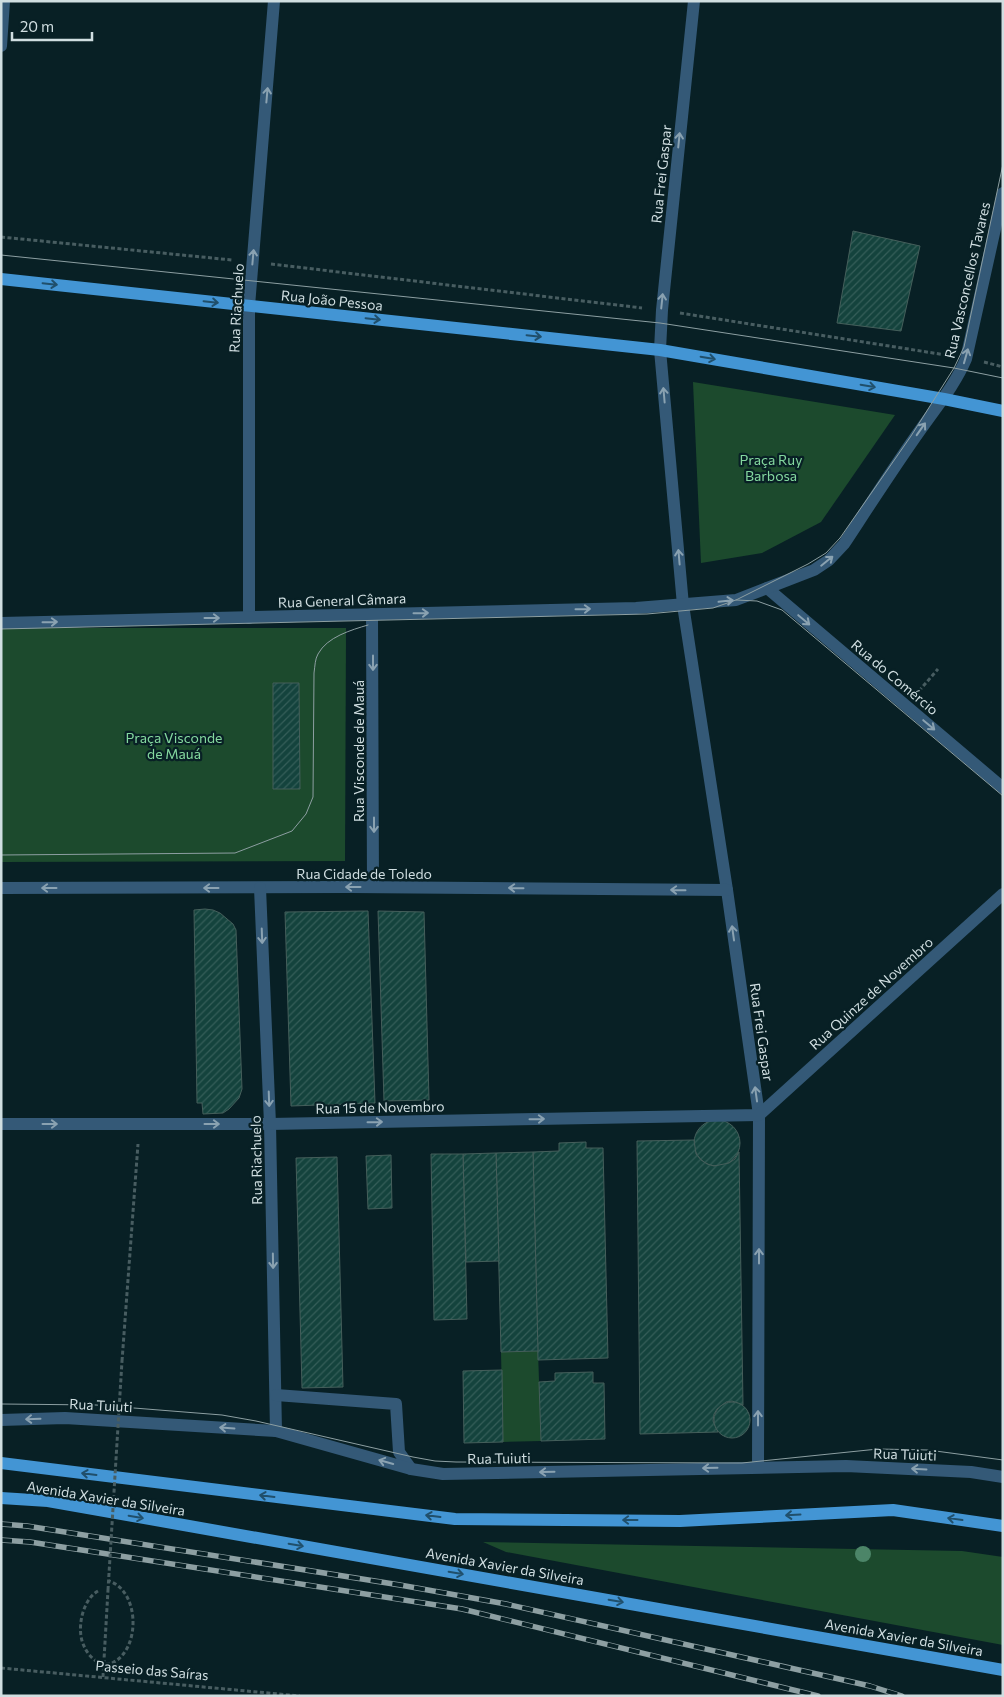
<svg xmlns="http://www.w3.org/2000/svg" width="1004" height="1697" font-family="Commissioner,sans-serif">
<defs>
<pattern id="building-hatch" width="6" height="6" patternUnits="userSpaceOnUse" patternTransform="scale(1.25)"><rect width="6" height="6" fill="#14433d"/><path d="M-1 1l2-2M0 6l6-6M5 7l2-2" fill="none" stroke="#355e59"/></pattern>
</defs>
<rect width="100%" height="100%" fill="#082025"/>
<g fill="#1c4a2d">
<path d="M693,382L895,415L821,522L762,553L701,563Z"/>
<path d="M1,628H346L345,861L1,862Z"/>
<path d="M538,1351L541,1441L503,1442L501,1352Z"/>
<path d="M483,1542L962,1551L1003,1557V1645L506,1552Z"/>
</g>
<g fill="url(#building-hatch)" stroke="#455f5b">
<path d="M853,231L920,246L901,331L837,323Z"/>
<path d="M273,683H299L300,789H273Z"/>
<path d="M205,909L213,910L220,913L233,924L236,930L242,1089L239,1098L229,1109L223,1113L203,1114L202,1103H197L194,910Z"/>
<path d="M368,911L375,1103L291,1106L285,912Z"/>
<path d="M378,911L424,912L429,1100L384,1101Z"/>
<circle cx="717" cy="1143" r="23"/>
<path d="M694,1140L696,1154L701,1160L707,1164L714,1166L729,1163L735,1159L739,1152L743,1405L732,1401L726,1402L717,1409L714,1414L713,1421L718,1432L640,1434L637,1141Z"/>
<path d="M586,1142V1148H603L608,1358L538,1360L533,1152L559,1151V1143Z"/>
<path d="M533,1152L538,1351L501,1352L496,1153Z"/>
<path d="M496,1153L499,1261L466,1262L463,1154Z"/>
<path d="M431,1154H463L467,1319L434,1320Z"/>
<path d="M391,1155L392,1208L368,1209L366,1156Z"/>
<path d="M337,1157L343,1387L302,1388L296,1158Z"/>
<path d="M502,1370L503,1442L464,1443L463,1371Z"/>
<path d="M593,1372V1383H604L605,1439L541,1441L539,1382L555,1381V1373Z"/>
<circle cx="732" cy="1420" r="18"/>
</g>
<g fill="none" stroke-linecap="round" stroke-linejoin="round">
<g stroke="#485d61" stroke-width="3" stroke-dasharray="4 2.5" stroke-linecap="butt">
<path d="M1,237L232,260"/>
<path d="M271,264L642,308"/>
<path d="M680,313L946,355"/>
<path d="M984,362L1003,367"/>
<path d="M919,691L938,669"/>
<path d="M122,1361L138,1144"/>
<path d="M98,1591C82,1600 76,1630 84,1646C87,1654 94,1660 100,1664C103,1664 109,1664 112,1663C141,1650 140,1591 109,1581"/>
<path d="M1,1668L300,1696"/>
<path d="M103,1677L108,1590"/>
</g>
<g stroke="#345977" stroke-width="12">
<path d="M694,1L662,310L660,350L683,605L727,890L759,1115L758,1467"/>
<path d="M1,46L4,1"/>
<path d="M767,588L1003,788"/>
<path d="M372,614L373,887"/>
<path d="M249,618V306L274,1"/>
<path d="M1,623L636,608L736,600L814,570L829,560L844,544C869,506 894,467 921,429C937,406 955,385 966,359L1003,193"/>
<path d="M1,888L350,887L727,890"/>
<path d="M260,888L270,1124L276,1431"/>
<path d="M1,1124H270L759,1115L1003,894"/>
<path d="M276,1395L396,1404L399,1452L411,1469"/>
<path d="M1,1420L65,1418L276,1431L411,1469L443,1474L846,1466L971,1472L1003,1477"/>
</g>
<g stroke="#4395d4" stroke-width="12">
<path d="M1,279L660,350L944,399L1003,411"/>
<path d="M1,1463L455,1519L680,1521L893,1510L1003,1526"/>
<path d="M1,1498L48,1501L1003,1670"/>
</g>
<g stroke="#8d9fa2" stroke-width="1">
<path d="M1,255L660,323L954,368L1003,378"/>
<path d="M736,600L757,601L782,610L1003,796"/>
<path d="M1,629L647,614L713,608L736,600L808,564L826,553L840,538L911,436L954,368L964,347L1003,164"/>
<path d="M1,855L235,853L292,831L306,814L313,797L314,673C315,666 315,659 318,654C327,637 351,630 368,625"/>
<path d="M1,1404L96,1405L222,1415L256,1421L413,1457L435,1461L456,1462L742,1463L878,1449L928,1450L1003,1460"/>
</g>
<defs>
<g id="rail">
<path d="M1,1524L27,1526L400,1585L506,1604L870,1686L902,1696"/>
<path d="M1,1540L30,1542L462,1609L818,1696"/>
</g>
</defs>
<use href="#rail" stroke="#8d9fa2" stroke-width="5.5"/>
<use href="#rail" stroke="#082025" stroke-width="4" stroke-dasharray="11" stroke-linecap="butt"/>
<path stroke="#485d61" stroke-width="3" stroke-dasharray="4 2.5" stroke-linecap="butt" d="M108,1590L122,1361"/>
</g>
<circle fill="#4c8568" cx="863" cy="1554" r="8"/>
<defs><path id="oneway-shaft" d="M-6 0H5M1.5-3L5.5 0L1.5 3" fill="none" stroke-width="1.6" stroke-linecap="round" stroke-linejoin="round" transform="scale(1.25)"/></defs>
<g stroke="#8aa2b1">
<use href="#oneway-shaft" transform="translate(267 95) rotate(-85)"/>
<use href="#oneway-shaft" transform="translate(679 140) rotate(-84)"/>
<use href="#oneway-shaft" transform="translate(253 257) rotate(-85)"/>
<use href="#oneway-shaft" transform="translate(662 301) rotate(-84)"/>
<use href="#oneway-shaft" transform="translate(966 356) rotate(-74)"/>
<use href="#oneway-shaft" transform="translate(664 395) rotate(-95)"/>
<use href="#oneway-shaft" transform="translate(921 429) rotate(-55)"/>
<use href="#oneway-shaft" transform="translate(679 557) rotate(-95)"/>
<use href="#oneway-shaft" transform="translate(827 561) rotate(-39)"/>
<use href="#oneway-shaft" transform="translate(726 601) rotate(-6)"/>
<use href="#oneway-shaft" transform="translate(583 609) rotate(-1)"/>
<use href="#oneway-shaft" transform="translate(421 613) rotate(-1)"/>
<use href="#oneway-shaft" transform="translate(212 618)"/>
<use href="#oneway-shaft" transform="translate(804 620) rotate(40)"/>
<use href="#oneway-shaft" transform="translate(50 622) rotate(-1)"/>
<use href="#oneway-shaft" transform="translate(373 663) rotate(90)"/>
<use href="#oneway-shaft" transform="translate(929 725) rotate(40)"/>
<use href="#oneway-shaft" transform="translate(374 825) rotate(90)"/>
<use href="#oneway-shaft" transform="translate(353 887) rotate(-180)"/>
<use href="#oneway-shaft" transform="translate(49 888) rotate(180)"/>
<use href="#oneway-shaft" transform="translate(211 888) rotate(180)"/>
<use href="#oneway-shaft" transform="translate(516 888) rotate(-179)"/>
<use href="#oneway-shaft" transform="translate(678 890) rotate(-179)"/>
<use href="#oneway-shaft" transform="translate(733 933) rotate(-98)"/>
<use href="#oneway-shaft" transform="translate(262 936) rotate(88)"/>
<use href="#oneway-shaft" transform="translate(756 1094) rotate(-98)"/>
<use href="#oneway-shaft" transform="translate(269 1099) rotate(88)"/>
<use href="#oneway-shaft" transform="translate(537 1119) rotate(-1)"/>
<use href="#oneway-shaft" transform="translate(375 1122) rotate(-1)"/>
<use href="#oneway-shaft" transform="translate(50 1124)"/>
<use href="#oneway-shaft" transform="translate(212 1124)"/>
<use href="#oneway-shaft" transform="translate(759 1256) rotate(-90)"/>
<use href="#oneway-shaft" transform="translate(273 1261) rotate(89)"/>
<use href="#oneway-shaft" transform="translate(758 1418) rotate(-90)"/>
<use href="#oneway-shaft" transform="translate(33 1419) rotate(178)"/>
<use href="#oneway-shaft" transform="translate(227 1428) rotate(-176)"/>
<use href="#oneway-shaft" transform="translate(386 1462) rotate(-164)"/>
<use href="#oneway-shaft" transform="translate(710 1468) rotate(179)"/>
<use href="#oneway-shaft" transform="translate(919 1469) rotate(-177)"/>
<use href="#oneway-shaft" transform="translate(547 1472) rotate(179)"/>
</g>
<g stroke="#204f6b">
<use href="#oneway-shaft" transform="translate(50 284) rotate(6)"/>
<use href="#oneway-shaft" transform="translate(211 302) rotate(6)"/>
<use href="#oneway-shaft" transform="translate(373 319) rotate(6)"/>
<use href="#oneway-shaft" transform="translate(534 336) rotate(6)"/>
<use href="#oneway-shaft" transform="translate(708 358) rotate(10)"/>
<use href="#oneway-shaft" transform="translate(868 386) rotate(10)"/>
<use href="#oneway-shaft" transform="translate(89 1474) rotate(-173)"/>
<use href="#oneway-shaft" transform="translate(267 1496) rotate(-173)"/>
<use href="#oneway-shaft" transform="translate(793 1515) rotate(177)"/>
<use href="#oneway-shaft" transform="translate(433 1516) rotate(-173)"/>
<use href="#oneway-shaft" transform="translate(136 1517) rotate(10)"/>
<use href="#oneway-shaft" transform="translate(955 1519) rotate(-172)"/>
<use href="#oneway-shaft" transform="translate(630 1520) rotate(-180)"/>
<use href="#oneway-shaft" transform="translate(296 1545) rotate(10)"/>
<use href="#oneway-shaft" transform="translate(456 1573) rotate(10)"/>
<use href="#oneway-shaft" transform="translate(616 1601) rotate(10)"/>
</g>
<g text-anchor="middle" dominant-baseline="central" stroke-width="4.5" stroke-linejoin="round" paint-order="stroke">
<g font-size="14" fill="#d0dee1" stroke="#082025">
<text transform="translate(661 174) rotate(-84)">Rua Frei Gaspar</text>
<text transform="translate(967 280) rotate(-77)">Rua Vasconcellos Tavares</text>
<text transform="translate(332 300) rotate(6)">Rua João Pessoa</text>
<text transform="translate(236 308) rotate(-87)">Rua Riachuelo</text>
<text transform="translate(342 600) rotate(-2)">Rua General Câmara</text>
<text transform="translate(895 677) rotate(40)">Rua do Comércio</text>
<text transform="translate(358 751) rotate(-90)">Rua Visconde de Mauá</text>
<text x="364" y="873">Rua Cidade de Toledo</text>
<text transform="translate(871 993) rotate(-42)">Rua Quinze de Novembro</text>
<text transform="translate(762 1032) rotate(82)">Rua Frei Gaspar</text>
<text transform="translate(380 1107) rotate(-1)">Rua 15 de Novembro</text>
<text transform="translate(256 1160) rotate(-91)">Rua Riachuelo</text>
<text transform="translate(101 1405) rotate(3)">Rua Tuiuti</text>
<text transform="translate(905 1454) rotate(2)">Rua Tuiuti</text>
<text transform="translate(499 1458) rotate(-1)">Rua Tuiuti</text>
<text transform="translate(106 1498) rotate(9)">Avenida Xavier da Silveira</text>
<text transform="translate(505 1566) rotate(10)">Avenida Xavier da Silveira</text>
<text transform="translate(904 1637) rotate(10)">Avenida Xavier da Silveira</text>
<text transform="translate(152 1670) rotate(5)">Passeio das Saíras</text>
</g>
<g font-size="14" fill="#84d89f" stroke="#082025">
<text x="771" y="459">Praça Ruy<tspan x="771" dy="16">Barbosa</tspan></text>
<text x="174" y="737">Praça Visconde<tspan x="174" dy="16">de Mauá</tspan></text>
</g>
</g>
<rect width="1004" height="1697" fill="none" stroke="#d0dee1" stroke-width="5"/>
<path d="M12 32v8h80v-8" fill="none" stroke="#d0dee1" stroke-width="2.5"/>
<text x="20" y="32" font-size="15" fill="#d0dee1" stroke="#082025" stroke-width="4" paint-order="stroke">20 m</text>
</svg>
